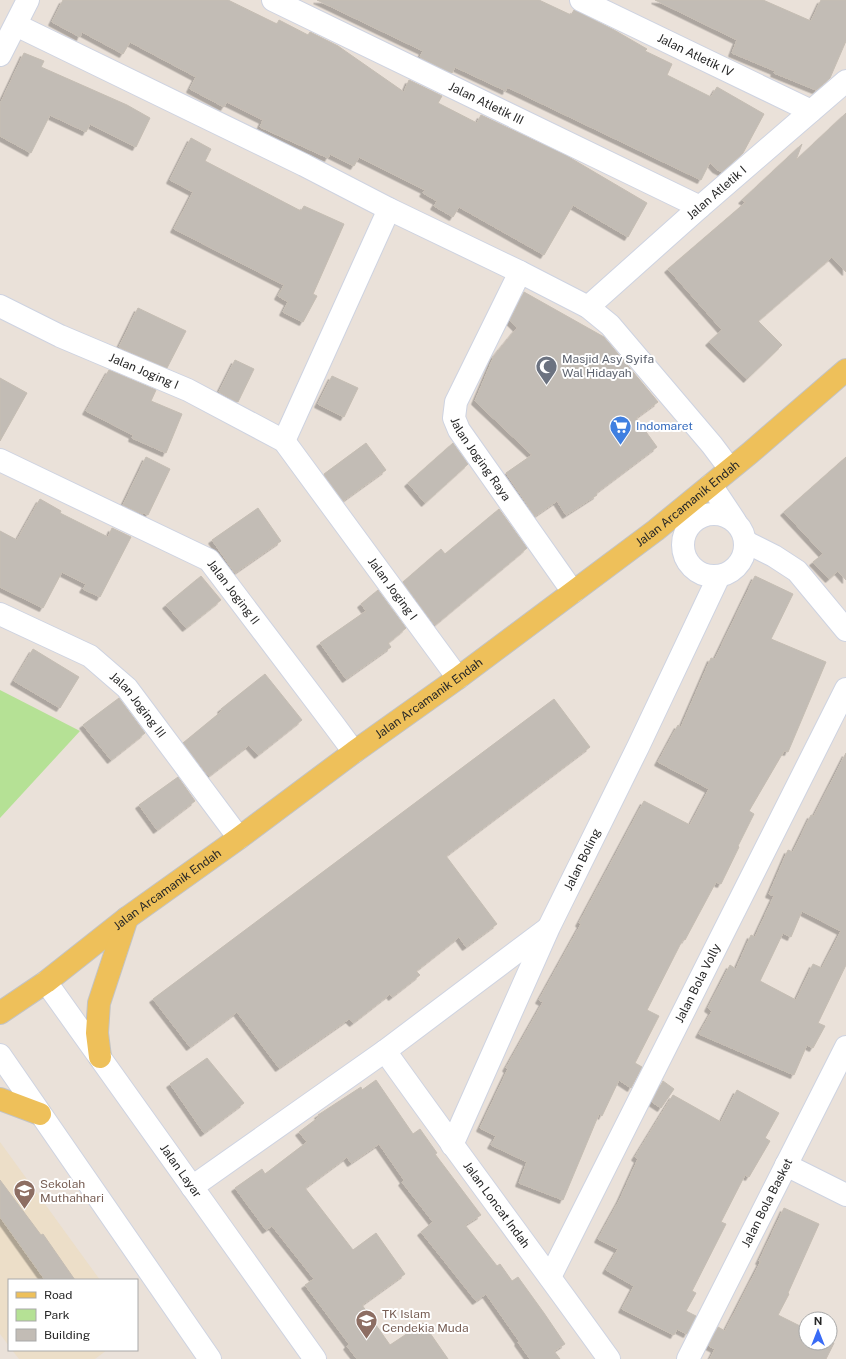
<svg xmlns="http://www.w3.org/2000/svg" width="846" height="1359" font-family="'Public Sans',sans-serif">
<defs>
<filter id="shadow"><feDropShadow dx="-3.5" dy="3.5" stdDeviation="0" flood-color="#0004"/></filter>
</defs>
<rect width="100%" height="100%" fill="#eae1d9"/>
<g fill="#ecdec8">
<path d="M0,1142L100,1280H9V1346L0,1334Z"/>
<path d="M12,1350H107L95,1359H19Z"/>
</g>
<path fill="#b5e195" d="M0,690L80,731L0,818Z"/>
<g fill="#c2bcb5" stroke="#c5bdb3" fill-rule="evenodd" filter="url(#shadow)">
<path d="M63,0H228L277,24L279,20L308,35L310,32L338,46L404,92L409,80L442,96L438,103L477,123L481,115L567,156L647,203L628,237L573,205L544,255L459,207L453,217L434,206L437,201L423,193L425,190L359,157L354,166L330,154L328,158L260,127L263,120L227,102L224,107L190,89L196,77L130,42L123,54L82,32L80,37L52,22Z"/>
<path d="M317,0H539L571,15L574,10L614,30L647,49L645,51L672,64L667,75L711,97L717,87L764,114L743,153L722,172L716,169L710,162L701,180L507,87L506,91L455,67L452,73L420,57L423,51Z"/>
<path d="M655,0H763L811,21L821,0H846V41L830,78L816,90L774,73L775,71L732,53L737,40Z"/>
<path d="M24,53L44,61L41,67L127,105L150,118L136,147L90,124L86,132L50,115L31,153L0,136V104Z"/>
<path d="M846,113V272L832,257L758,321L782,345L747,379L709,342L722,330L668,269L746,202L742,200L802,144L796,160Z"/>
<path d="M191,138L211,149L205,161L301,211L304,206L344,224L313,294L317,296L303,322L283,312L288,302L278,296L284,285L174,229L193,192L170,180Z"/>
<path d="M524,292L604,337L658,402L636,418L657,447L596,493L597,495L566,515L557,501L535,516L506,473L532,455L475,401L494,356L517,328L510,321Z"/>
<path d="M138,308L186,331L167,368L119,347Z"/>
<path d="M235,360L254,369L238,402L219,392Z"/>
<path d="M109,370L156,390L151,401L182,414L166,453L132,438L133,435L86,411Z"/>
<path d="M332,376L358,388L344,417L318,404Z"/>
<path d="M0,378L27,393L0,441Z"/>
<path d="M366,443L386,470L343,501L324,474Z"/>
<path d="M453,443L468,464L425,503L408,483Z"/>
<path d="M146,457L170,469L148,515L144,513L143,514L123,505Z"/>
<path d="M846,457V580L838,571L829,579L813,562L823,554L784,512Z"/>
<path d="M40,499L61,511L60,513L108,537L112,528L131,537L100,597L83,589L86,584L62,572L43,608L0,587V531L17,540Z"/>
<path d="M258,508L281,541L235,573L212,540Z"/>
<path d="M499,509L527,548L435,625L403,582L441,549L445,554Z"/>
<path d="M201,576L221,600L186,628L166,605Z"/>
<path d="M755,576L793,594L771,639L826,662L788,752L784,751L749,811L754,814L738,846L739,847L721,884L716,882L685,940L683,939L647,1010L659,1016L635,1063L642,1067L631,1088L619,1080L602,1116L599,1114L563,1200L519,1183L527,1162L491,1145L496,1136L480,1128L508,1069L506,1068L543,1002L539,1000L581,924L579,923L644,801L690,825L709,789L658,762L678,725L681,727L711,658L715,659Z"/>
<path d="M378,590L406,628L388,643L391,647L346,679L320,643L366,611L361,604Z"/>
<path d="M33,649L79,677L60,708L14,681Z"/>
<path d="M265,674L302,720L258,755L249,745L209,776L183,743L222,711L221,709Z"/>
<path d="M119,698L145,733L111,760L83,725Z"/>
<path d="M554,699L590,747L446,856L497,924L466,947L459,937L416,971L420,975L392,997L390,994L353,1023L349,1019L279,1068L237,1012L190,1047L153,999Z"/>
<path d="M846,753V965L818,1023L825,1026L813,1048L807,1045L794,1075L699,1034L712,1011L708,1008L730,965L736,969L751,935L755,937L774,896L769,894L788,850L793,852L811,815L814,816ZM802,911L841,931L822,968L813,964L796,1000L760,981L783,933L791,937Z"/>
<path d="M178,777L195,801L157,830L139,805Z"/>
<path d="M207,1058L244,1103L204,1133L170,1084Z"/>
<path d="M376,1080L413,1134L420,1129L437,1153L435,1154L481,1215L465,1225L497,1266L500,1264L512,1281L518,1277L544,1313L565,1344L554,1351L560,1359H530L518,1342L519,1341L486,1294L476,1301L421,1232L433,1222L402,1182L404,1180L379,1144L351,1163L347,1157L305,1188L353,1250L376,1233L405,1274L362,1305L390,1345L423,1323L448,1359H357L347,1346L349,1344L305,1285L314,1279L272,1226L266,1230L235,1188L262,1169L265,1174L307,1142L299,1132L319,1117L318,1115L361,1087L362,1090Z"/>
<path d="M663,1081L674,1089L661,1108L652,1102Z"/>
<path d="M737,1090L779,1113L765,1138L770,1141L749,1177L745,1175L721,1222L726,1224L692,1291L696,1293L686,1311L696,1316L687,1334L677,1329L674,1335L622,1309L634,1286L606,1270L618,1249L598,1239L620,1199L638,1159L635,1157L673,1095L721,1122Z"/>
<path d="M0,1180L41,1235L43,1234L75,1280H45L0,1217Z"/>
<path d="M784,1208L819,1224L788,1293L789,1294L778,1315L806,1329V1343H830V1341L834,1343L826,1359H710L715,1349L709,1346L718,1327L725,1331L761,1261H759Z"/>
</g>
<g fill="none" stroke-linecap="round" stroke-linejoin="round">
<defs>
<g id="minor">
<path id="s1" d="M273,0L700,207"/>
<path id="s2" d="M581,0L811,111"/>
<path d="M16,25L304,165L389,209L520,272L588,307L610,325L712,445L730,469"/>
<path d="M0,55L28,0"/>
<path id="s3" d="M520,272L456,402L454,418L459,430L573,592"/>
<path id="s4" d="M0,306L60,336L188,390L284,441L458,678"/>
<path id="s5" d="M588,307L700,207L846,81"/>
<path d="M284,441L389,209"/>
<path id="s6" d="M0,460L209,560L334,725L354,752"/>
<path d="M711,485L735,521"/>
<circle cx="714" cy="545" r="31"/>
<path d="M746,542L774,556L797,571L846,630"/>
<path id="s7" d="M0,614L90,656L127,688L239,838"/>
<path id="s8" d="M46,982L315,1359"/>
<path id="s9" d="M385,1051C459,1155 535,1256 609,1359"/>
<path d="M0,1055L210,1359"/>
<path id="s10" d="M452,1145L549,927L638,747L719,576"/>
<path d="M786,1165L846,1195"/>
<path d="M192,1187L385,1051L547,929"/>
<path id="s11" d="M550,1277L846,689"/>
<path id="s12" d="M688,1359L846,1047"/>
</g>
<g id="major">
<path id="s13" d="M0,1013L46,982L127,918L239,838L354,752L458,678L656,530L750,453L846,370"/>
<path d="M100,1057L97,1033L99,1003L127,918"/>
<path d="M0,1099L40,1114"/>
</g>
</defs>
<use href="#minor" stroke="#ced3e1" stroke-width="24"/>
<use href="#major" stroke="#c3c3c3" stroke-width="24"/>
<use href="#minor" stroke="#fff" stroke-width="22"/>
<use href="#major" stroke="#eec05a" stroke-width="22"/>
</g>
<defs>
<symbol id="mosque-pin" viewBox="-11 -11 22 30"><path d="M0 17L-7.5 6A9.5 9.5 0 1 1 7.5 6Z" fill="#6b7280" stroke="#fff"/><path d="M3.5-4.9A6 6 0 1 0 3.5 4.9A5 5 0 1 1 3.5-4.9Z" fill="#fff"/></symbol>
<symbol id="supermarket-pin" viewBox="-11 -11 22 30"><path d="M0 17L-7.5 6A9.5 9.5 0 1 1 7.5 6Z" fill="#3f7fe0" stroke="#fff"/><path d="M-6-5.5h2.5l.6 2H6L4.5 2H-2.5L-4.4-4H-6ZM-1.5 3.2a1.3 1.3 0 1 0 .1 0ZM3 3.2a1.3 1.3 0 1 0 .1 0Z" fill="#fff"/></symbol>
<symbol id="school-pin" viewBox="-11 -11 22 30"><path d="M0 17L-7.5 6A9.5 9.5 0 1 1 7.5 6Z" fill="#8d6e63" stroke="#fff"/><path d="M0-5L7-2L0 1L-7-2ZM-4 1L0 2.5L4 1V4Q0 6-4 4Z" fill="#fff"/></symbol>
</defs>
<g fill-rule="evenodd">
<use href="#mosque-pin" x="534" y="354" width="25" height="34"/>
<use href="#supermarket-pin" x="608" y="414" width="25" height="34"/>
<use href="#school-pin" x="12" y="1178" width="25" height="34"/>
<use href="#school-pin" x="354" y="1308" width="25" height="34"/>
</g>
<g text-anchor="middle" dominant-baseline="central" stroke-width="4" stroke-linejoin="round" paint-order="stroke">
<g font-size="12" fill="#272727" stroke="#fff">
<text stroke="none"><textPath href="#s2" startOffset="127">Jalan Atletik IV</textPath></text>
<text stroke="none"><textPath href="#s1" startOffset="237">Jalan Atletik III</textPath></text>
<text stroke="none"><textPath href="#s5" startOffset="172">Jalan Atletik I</textPath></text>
<text stroke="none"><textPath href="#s4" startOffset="158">Jalan Joging I</textPath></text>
<text stroke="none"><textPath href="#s3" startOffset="210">Jalan Joging Raya</textPath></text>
<text stroke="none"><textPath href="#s13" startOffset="856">Jalan Arcamanik Endah</textPath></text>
<text stroke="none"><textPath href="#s4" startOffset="498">Jalan Joging I</textPath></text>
<text stroke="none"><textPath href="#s6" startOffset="272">Jalan Joging II</textPath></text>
<text stroke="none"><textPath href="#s13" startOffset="532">Jalan Arcamanik Endah</textPath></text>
<text stroke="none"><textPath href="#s7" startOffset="168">Jalan Joging III</textPath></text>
<text stroke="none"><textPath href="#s10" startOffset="314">Jalan Boling</textPath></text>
<text stroke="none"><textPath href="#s13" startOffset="208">Jalan Arcamanik Endah</textPath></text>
<text stroke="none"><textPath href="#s11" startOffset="329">Jalan Bola Volly</textPath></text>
<text stroke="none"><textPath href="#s8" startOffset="232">Jalan Layar</textPath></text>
<text stroke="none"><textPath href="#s12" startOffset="175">Jalan Bola Basket</textPath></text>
<text stroke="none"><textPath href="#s9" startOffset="190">Jalan Loncat Indah</textPath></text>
</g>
<g font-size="12" fill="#5b616d" stroke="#fff" text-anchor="start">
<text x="562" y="359">Masjid Asy Syifa<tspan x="562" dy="14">Wal Hidayah</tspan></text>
</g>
<g font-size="12" fill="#366cbe" stroke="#fff" text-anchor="start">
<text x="636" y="426">Indomaret</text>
</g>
<g font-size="12" fill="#785e54" stroke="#fff" text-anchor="start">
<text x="40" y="1184">Sekolah<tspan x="40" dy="14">Muthahhari</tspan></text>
<text x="382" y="1314">TK Islam<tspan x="382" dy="14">Cendekia Muda</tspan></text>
</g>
</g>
<rect x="8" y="1279" width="130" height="72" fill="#ffffff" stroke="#a9a9a9"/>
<rect x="16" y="1292" width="20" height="6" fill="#eec05a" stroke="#a9a9a9"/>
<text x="44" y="1299" font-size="12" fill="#272727">Road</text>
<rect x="16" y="1309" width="20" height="12" fill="#b5e195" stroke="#a9a9a9"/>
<text x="44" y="1319" font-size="12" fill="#272727">Park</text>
<rect x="16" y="1329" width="20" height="12" fill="#c2bcb5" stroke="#a9a9a9"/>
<text x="44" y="1339" font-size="12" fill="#272727">Building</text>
<g transform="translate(818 1331)"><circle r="19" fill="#ffffff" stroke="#a9a9a9"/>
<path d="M0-3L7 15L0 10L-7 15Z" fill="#396bf6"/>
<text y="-6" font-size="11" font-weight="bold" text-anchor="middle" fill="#272727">N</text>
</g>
</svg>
